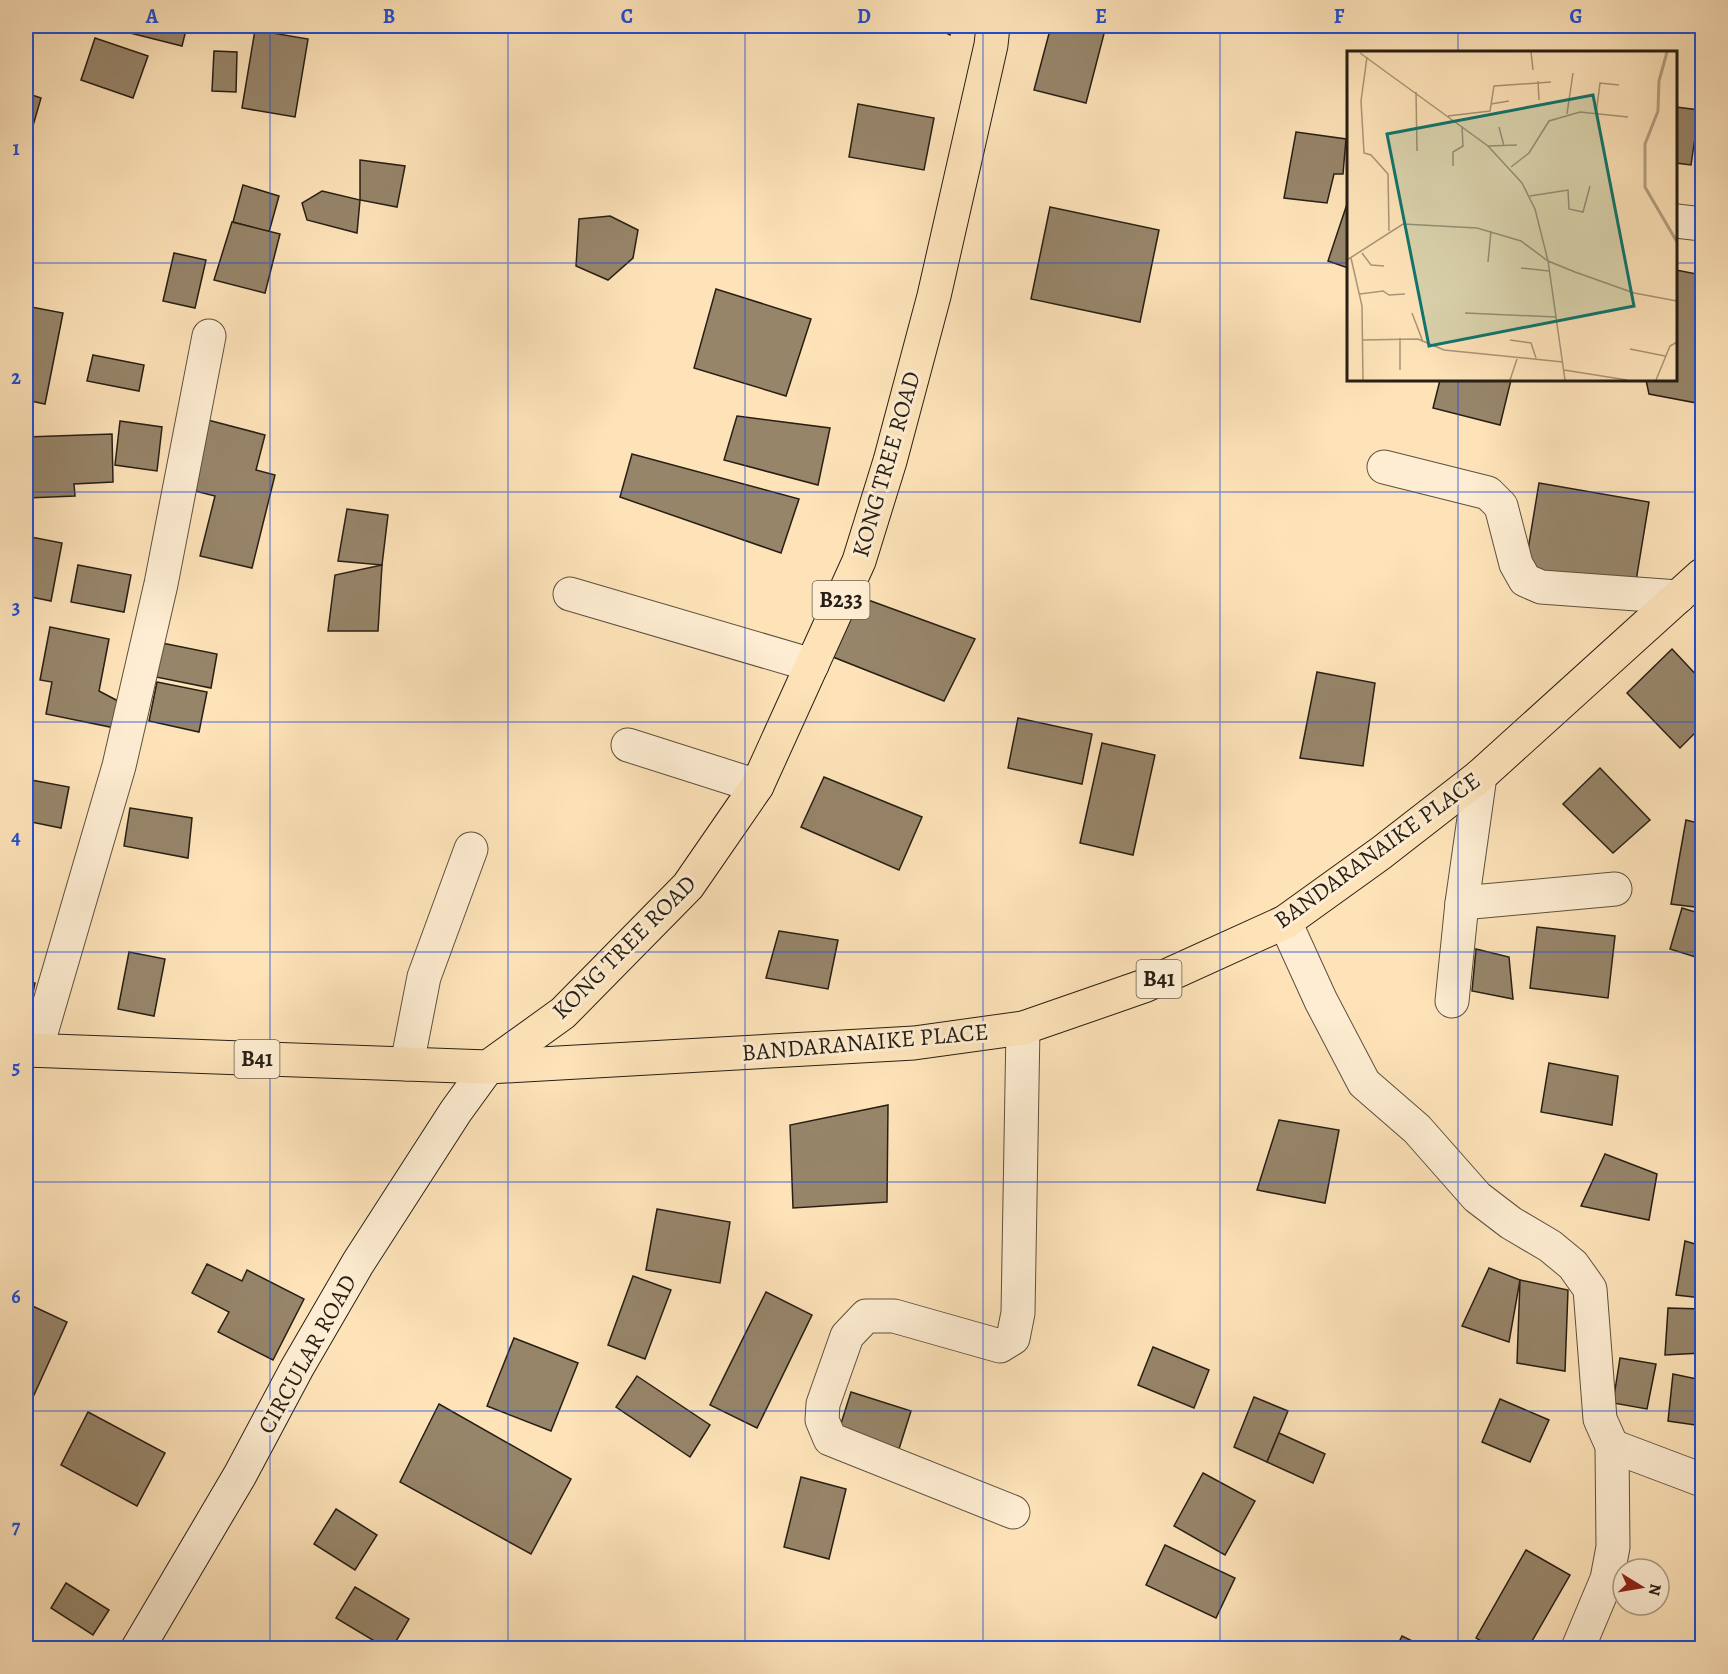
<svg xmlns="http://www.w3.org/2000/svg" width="1728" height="1674" font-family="Alegreya,serif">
<rect width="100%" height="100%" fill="#fee3b9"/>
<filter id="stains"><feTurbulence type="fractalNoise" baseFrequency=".00333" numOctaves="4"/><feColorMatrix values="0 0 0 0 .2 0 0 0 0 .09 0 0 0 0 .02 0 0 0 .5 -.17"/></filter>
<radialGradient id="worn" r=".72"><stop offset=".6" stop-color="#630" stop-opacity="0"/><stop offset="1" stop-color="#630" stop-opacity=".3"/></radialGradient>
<g fill="#97856a" stroke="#271f15" stroke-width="1.5">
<path d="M119,26H187L182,46L118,30Z"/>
<path d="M932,26H952L950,35Z"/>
<path d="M1051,26H1106L1086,103L1034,90Z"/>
<path d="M255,30L308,39L295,117L242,108Z"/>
<path d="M95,38L148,56L133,98L81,80Z"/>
<path d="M214,51L237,52L236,92L212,91Z"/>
<path d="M26,93L41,98L26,150Z"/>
<path d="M858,104L934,118L924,170L849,157Z"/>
<path d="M1676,107L1699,110L1691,165L1676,163Z"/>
<path d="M1296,132L1346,139L1343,174H1334L1327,203L1284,198Z"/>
<path d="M360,160L405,166L397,207L360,200Z"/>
<path d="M243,185L279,196L269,232L233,222Z"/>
<path d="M322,191L360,200L357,233L307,220L302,203Z"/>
<path d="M1348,201V268L1328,261Z"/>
<path d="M1050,207L1159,230L1140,322L1031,299Z"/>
<path d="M610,216L638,230L633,258L608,280L576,266L579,219Z"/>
<path d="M232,222L280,234L265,293L214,280Z"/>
<path d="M174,253L206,260L195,308L163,301Z"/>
<path d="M1676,270L1702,275V404L1649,394L1646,380H1676Z"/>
<path d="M716,289L811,319L786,396L694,368Z"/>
<path d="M26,306L63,313L45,404L26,400Z"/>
<path d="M93,355L144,365L139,391L87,381Z"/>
<path d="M1440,380H1511L1500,425L1433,408Z"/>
<path d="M737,416L830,428L818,485L724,460Z"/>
<path d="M204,419L265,435L256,470L275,475L252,568L200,556L215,496L187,489Z"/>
<path d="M120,421L162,427L157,471L115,465Z"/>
<path d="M112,434L113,482L74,484L75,496L27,498L26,437Z"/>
<path d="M632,454L799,499L781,553L620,497Z"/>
<path d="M1539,483L1649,502L1635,587L1525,568Z"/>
<path d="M347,509L388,515L382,565L338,561Z"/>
<path d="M26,536L62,543L51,601L26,596Z"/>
<path d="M78,565L131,575L124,612L71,602Z"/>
<path d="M382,565L378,631H328L335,575Z"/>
<path d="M860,597L975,639L944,701L828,655Z"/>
<path d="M50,627L109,639L99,691L120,702L115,728L46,714L52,682L40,680Z"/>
<path d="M162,643L217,654L211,688L156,677Z"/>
<path d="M1672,649L1702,681V726L1680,748L1627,693Z"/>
<path d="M1317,672L1375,683L1363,766L1300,758Z"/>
<path d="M157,682L207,692L199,732L149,721Z"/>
<path d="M1018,718L1092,734L1082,784L1008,768Z"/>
<path d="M1102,743L1155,755L1133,855L1080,843Z"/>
<path d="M1600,768L1650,820L1613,853L1563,804Z"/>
<path d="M824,777L922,817L899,870L801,827Z"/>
<path d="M26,779L69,787L61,828L26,821Z"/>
<path d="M130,808L192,818L188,858L124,846Z"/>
<path d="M1686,820L1702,824V908L1671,904Z"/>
<path d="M1682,908L1702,914V959L1670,949Z"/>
<path d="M1537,927L1615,936L1608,998L1530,988Z"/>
<path d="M779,931L838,940L828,989L766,978Z"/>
<path d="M1476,949L1509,957L1513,999L1472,991Z"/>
<path d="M129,952L165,959L154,1016L118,1009Z"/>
<path d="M26,981L35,983L26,1024Z"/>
<path d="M1549,1063L1618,1076L1612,1125L1541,1112Z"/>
<path d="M888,1105L887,1202L793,1208L790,1125Z"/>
<path d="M1279,1120L1339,1130L1325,1203L1257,1190Z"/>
<path d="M1605,1154L1657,1174L1649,1220L1581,1206Z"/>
<path d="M657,1209L730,1222L720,1283L646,1270Z"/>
<path d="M1685,1241L1702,1246V1298L1676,1295Z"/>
<path d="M207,1264L242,1281L247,1270L304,1299L273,1360L218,1332L229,1312L192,1293Z"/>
<path d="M1489,1268L1520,1280L1509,1342L1462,1326Z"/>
<path d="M633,1276L671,1290L645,1359L608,1345Z"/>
<path d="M1520,1280L1568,1290L1565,1371L1517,1363Z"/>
<path d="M766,1292L812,1315L757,1428L710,1405Z"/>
<path d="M26,1303L67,1322L34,1395L26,1391Z"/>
<path d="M1668,1308L1702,1309V1353L1665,1355Z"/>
<path d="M514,1338L578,1363L551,1431L487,1406Z"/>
<path d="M1153,1347L1209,1370L1194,1408L1138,1385Z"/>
<path d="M1620,1358L1656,1364L1647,1409L1613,1403Z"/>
<path d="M1673,1374L1702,1380V1426L1668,1421Z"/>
<path d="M637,1376L710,1425L690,1457L616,1407Z"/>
<path d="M851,1392L911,1411L899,1449L839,1430Z"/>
<path d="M1254,1397L1288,1411L1267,1462L1234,1447Z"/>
<path d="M1500,1399L1549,1420L1530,1462L1482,1442Z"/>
<path d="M439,1404L571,1479L531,1554L400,1482Z"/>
<path d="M88,1412L165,1453L137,1506L61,1465Z"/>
<path d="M1279,1433L1325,1454L1313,1483L1267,1462Z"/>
<path d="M1203,1473L1255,1501L1225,1555L1174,1526Z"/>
<path d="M801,1477L846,1489L829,1559L784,1547Z"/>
<path d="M336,1509L377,1535L355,1570L314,1544Z"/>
<path d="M1165,1545L1235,1578L1216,1618L1146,1585Z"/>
<path d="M1526,1550L1570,1575L1528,1648H1493L1476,1638Z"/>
<path d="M66,1583L109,1610L93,1635L51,1608Z"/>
<path d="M355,1587L409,1619L392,1648H386L336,1618Z"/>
<path d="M1402,1636L1426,1648H1396Z"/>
</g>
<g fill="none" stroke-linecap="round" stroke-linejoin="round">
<defs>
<g id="minor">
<path d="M1676,221L1702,224"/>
<path d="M1384,467L1488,493L1501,506L1516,564L1525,580L1541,587L1678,597"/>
<path d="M570,594L812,665"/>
<path d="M628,745L757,786"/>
<path d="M1462,903L1615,889"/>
<path d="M1285,922L1321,1001L1364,1083L1417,1129L1477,1197L1511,1223L1550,1246L1573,1265L1590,1289L1600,1419L1612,1446L1613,1547L1607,1579L1578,1648"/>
<path d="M1452,1001L1462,903L1480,776"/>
<path d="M36,1050L119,766L161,584L209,336"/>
<path d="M407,1064L424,977L471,849"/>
<path d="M1612,1446L1702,1480"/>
<path d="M1013,1512L830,1439L822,1420L823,1404L847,1336L866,1316H894L1000,1346L1013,1338L1018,1313L1023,1028"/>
</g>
<path id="secondary" d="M138,1648L240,1475L297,1368L358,1263L456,1111L488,1067"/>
<g id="primary">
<path d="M26,1050L488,1067L914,1043L1023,1028L1144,986L1285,922L1381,853L1480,776L1702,575"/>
<path d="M488,1067L563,1013L688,886L757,786L859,561L890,461L934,296L991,45L993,26"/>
</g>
</defs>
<use href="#minor" stroke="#5d503e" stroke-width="35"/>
<use href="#secondary" stroke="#271f15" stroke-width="35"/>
<use href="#primary" stroke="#271f15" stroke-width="35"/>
<use href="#minor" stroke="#feedd2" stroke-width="33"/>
<use href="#secondary" stroke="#feedd2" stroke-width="33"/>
<use href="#primary" stroke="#fee3b9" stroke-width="33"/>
</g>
<path fill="none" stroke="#1d4ed8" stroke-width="1.5" stroke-opacity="0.55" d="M270,26V1648M508,26V1648M745,26V1648M983,26V1648M1220,26V1648M1458,26V52M26,263H1348M1676,263H1702M1458,380V1648M26,492H1702M26,722H1702M26,952H1702M26,1182H1702M26,1411H1702"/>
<g text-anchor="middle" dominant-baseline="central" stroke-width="6" stroke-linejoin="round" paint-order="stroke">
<g fill="#feedd2" stroke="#685d4e" stroke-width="1.5">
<rect x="812.5" y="581" width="57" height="38" rx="4.5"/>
<rect x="1136.5" y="960" width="45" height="38" rx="4.5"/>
<rect x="234.5" y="1040" width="45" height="38" rx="4.5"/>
</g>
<g font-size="22" font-weight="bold" fill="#271f15">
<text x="841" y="600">B233</text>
<text x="1159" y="979">B41</text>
<text x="257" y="1059">B41</text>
</g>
<g font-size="24" fill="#271f15" stroke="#feedd2">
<text transform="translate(886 464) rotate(-74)">KONG TREE ROAD</text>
<text transform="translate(1377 850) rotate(-36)">BANDARANAIKE PLACE</text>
<text transform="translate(624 947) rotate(-45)">KONG TREE ROAD</text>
<text transform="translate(865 1042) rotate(-5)">BANDARANAIKE PLACE</text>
<text transform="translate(307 1354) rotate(-61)">CIRCULAR ROAD</text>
</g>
</g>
<g transform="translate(1347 51)">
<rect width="330" height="330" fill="#fee3b9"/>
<path fill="none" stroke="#b5a081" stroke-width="3" d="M320,1L312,30L311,60L298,93V136L330,191"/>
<path fill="none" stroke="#a89577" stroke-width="1.5" d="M184,1L186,19M13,2L141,95L175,132L188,158L201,210L218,329M20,6L14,50L17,102L24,104L41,123L42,180M191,30L192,49M69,41L70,100M144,53L162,50M220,63L226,22M249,63L253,32L272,34M101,65L143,60L147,35L204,31M152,76L157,95M141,95L170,94M106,115V101L116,95L115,75M164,116L182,102L202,70L233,61L281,66M183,145L221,139L222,158L236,161L243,135M15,202L24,214L37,215M4,207L15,255L16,329M0,209L56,173L130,177L174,190L201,210L228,221L287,242L330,250M141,211L144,180M174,217L202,220M13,243L36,240L42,244L58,243M65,262L76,291M118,262L209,266M53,287V319M15,289L71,288L97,299L216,311M163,289L184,292L189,307M283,298L318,305M217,319L280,329M163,329L170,308M309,329L323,295L330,291"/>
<path fill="#0f766e" fill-opacity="0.15" stroke="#0f766e" stroke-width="3" d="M246,44L287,255L82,295L40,83Z"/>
<rect width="330" height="330" fill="none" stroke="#271f15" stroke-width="3"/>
</g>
<rect width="1728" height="1674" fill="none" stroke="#fee3b9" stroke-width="66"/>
<g transform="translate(1641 1587) rotate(101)"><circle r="28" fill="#feedd2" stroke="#a89b86" stroke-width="1.5"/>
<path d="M0-4.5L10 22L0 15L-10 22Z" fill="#8f2418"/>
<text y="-9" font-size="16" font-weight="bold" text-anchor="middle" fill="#271f15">N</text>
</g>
<rect x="33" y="33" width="1662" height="1608" fill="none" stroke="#1d4ed8" stroke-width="2"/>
<g font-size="20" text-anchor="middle" font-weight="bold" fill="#1d4ed8">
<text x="152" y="23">A</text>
<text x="389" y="23">B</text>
<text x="627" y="23">C</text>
<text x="864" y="23">D</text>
<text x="1101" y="23">E</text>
<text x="1339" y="23">F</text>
<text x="1576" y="23">G</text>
<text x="16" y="155">1</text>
<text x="16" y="384">2</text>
<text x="16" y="614">3</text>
<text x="16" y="844">4</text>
<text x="16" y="1074">5</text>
<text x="16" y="1303">6</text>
<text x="16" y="1533">7</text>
</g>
<rect width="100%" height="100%" filter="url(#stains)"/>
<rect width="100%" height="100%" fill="url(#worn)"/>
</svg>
